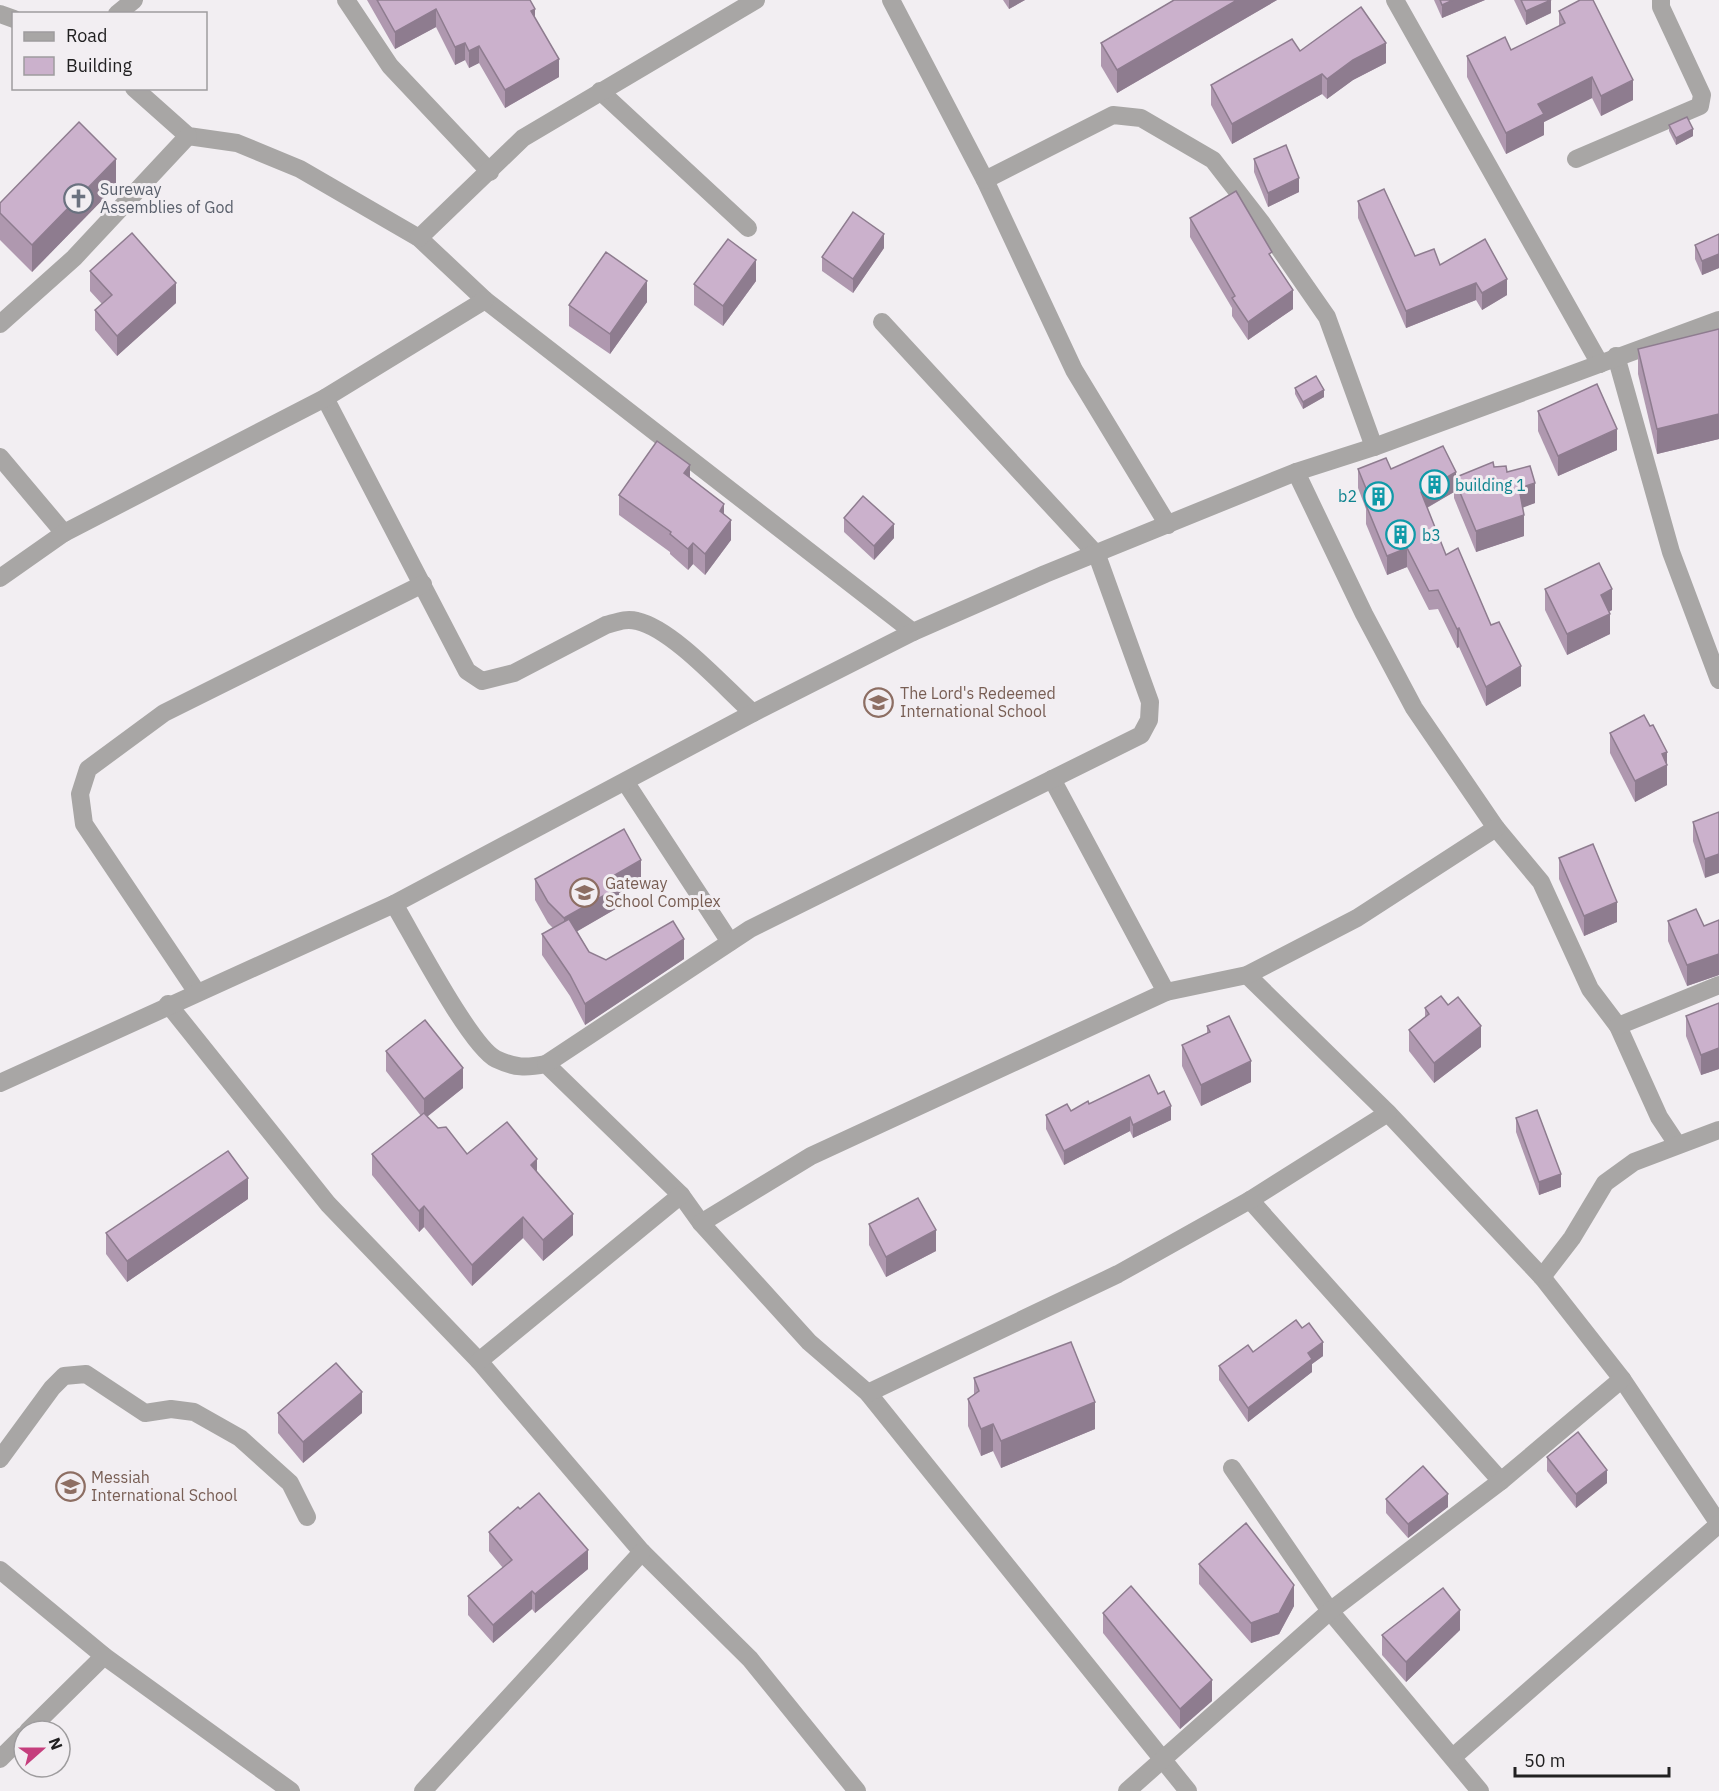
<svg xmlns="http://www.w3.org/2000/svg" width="1719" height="1791" font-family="'IBM Plex Sans',sans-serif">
<rect width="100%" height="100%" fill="#f2eef2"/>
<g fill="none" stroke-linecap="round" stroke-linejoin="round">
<g stroke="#a8a6a5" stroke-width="18">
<path d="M346,0L390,66L490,172"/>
<path d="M891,0L985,180L1074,370L1168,525"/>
<path d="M1395,0L1600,364"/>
<path d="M0,14L14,19"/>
<path d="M117,14L134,0"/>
<path d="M134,88L188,136L237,143L300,169L419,238L485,300L913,632"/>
<path d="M600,91L748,228"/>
<path d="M1576,159L1700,106L1702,95L1661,7V0"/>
<path d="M985,180L1113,115L1141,118L1213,160L1261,222L1327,317L1374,447"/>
<path d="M419,238L523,138L756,0"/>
<path d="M0,324L74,258L188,136"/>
<path d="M1616,356L1671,552L1719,680"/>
<path d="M325,398L467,671L482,681L514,673L606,625C617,622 626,618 637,621C673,629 725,688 753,713"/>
<path d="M0,457L64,533"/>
<path d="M1296,472L1364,614L1414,708L1496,828L1541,882L1590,989L1618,1026L1659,1117L1677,1144"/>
<path d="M0,578L64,533L325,398L485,300"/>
<path d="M1052,779L1166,992"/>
<path d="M626,783L730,942"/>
<path d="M394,904C412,934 470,1046 496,1059C515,1068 526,1068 546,1064L681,1195L701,1223L809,1342L868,1393L1188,1791"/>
<path d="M1247,975L1388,1113L1542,1277L1622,1379L1719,1524"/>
<path d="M196,991L84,824L80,794L88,769L164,713L423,584"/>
<path d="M168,1004L328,1204L479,1361L642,1552L750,1659L857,1791"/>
<path d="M1618,1026L1719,985"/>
<path d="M546,1064L750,929L1141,735L1149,720L1150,702L1097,555L882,322"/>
<path d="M0,1083L394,904L753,713L913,632L1045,574L1296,472L1374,447L1719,320"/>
<path d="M1250,1200L1501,1481"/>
<path d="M701,1223L811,1156L1166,992L1247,975L1357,918L1496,828"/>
<path d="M1542,1277L1572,1238L1605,1183L1634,1162L1719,1130"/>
<path d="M479,1361L681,1195"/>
<path d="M868,1393L1118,1274L1250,1200L1388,1113"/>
<path d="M0,1459L52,1388L64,1376L86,1374L145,1413L171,1409L194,1412L240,1438L290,1483L307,1517"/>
<path d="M1232,1468L1330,1611L1480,1791"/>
<path d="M0,1570L104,1656L291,1791"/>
<path d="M28,1731L104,1656"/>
<path d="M1453,1757L1719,1524"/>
<path d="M0,1759L24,1735"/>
<path d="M423,1791L642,1552"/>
<path d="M1127,1791L1330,1611L1501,1481L1622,1379"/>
</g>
</g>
<g fill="#af98af">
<path d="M367,0H530L535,18L559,77L505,108L479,63L469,68L465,60L455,65L436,27L395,49Z"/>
<path d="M1003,0H1025L1009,9Z"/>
<path d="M1174,0H1277L1117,93L1101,66V43Z"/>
<path d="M1434,0H1485L1442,18Z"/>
<path d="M1514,0H1551V13L1526,25Z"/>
<path d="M1559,11L1633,100L1601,116L1592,98L1544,122V135L1506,154L1467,77V56L1511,50L1559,26Z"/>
<path d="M1300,51L1386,63L1353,80L1327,99L1322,94L1232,144L1211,105V85Z"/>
<path d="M1669,125L1693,136L1676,145L1669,131Z"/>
<path d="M1254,159L1299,192L1268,207L1254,172Z"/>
<path d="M116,186L32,272L0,240V203Z"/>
<path d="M1358,201L1415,256L1440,265L1507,295L1482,310L1476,300L1406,328L1358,218Z"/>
<path d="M1190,218L1272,259L1293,309L1248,340L1232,316V308L1190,237Z"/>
<path d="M1719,234V268L1702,275L1695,259V245Z"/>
<path d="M884,248L853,293L822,271V257Z"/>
<path d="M90,271L176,303L117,356L95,330V310L102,304L90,291Z"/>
<path d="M756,281L723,326L694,305V284Z"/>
<path d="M647,302L610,354L569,326V305Z"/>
<path d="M1719,329V439L1657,454L1638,374V349Z"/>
<path d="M1295,388L1324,397L1303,409L1295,394Z"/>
<path d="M1538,411L1617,450L1558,476L1538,431Z"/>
<path d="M1494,467L1507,472L1535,503L1522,507L1524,536L1476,552L1454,498V492L1427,508L1446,555L1491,625L1521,686L1486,706L1459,647L1457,648L1438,609L1429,610L1407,567L1387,575L1366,524V509L1358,488V469H1391L1456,477Z"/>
<path d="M690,478L724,515L731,540L705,575L693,564L688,570L670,554V552L619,515V495Z"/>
<path d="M844,518L894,538L874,560L844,532Z"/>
<path d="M1545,589L1612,610L1609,612L1610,634L1567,655L1545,610Z"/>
<path d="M1610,733L1667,763V785L1635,802L1610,753Z"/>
<path d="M1719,812L1705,878L1693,841V822Z"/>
<path d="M1559,858L1617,922L1584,936L1559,879Z"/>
<path d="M535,879L641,880L619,893V907L577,931L589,952L606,960L684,959L585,1025L570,996L542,955V934L553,928L548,923L535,900Z"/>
<path d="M1719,920V975L1687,986L1668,941V921L1704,926Z"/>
<path d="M1719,1003V1069L1701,1075L1686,1036V1016Z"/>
<path d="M1425,1008L1481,1047L1434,1083L1409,1051V1030L1425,1018Z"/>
<path d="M1207,1026L1251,1082L1201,1106L1182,1066V1045L1207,1033Z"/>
<path d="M386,1051L463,1088L427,1117L438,1128L467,1154L537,1172L573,1235L543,1261L523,1238L472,1286L424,1227L419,1232L372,1175V1154L421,1116L386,1071Z"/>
<path d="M1089,1104L1171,1120L1133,1138L1130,1131L1064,1165L1046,1129V1115L1071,1111Z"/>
<path d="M1516,1118L1561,1187L1539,1195L1516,1132Z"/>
<path d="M248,1199L127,1282L106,1254V1233Z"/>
<path d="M869,1224L936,1251L886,1277L869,1245Z"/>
<path d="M1253,1352L1323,1356L1312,1364V1372L1248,1422L1219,1380V1366Z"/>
<path d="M974,1378L1095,1429L1001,1468L993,1451L981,1456L968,1426V1399L974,1395Z"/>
<path d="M278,1413H362L303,1463L278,1433Z"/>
<path d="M1547,1457L1607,1483L1576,1508L1547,1471Z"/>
<path d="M1386,1499L1448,1507L1408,1538L1386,1513Z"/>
<path d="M520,1509L588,1569L535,1613L532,1609L493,1643L468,1615V1596L503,1568L489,1551V1532Z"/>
<path d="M1199,1564L1294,1606L1279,1634L1251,1643L1199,1584Z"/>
<path d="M1103,1613L1212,1701L1180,1729L1103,1633Z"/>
<path d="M1460,1630L1406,1682L1382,1655V1635Z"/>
</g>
<g fill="#8e7c8f">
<path d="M1009,0H1025L1009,9Z"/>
<path d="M1237,0H1277L1117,93V70Z"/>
<path d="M1453,0H1485L1442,18V5Z"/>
<path d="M1551,0V13L1526,25V11Z"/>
<path d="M436,9V27L395,49V32Z"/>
<path d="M535,9V27L531,11Z"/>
<path d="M465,43V60L455,65V47Z"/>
<path d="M1386,43V63L1353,80L1327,99V79L1353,60Z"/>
<path d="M479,46V63L469,68V51Z"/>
<path d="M559,59V77L505,108V90Z"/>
<path d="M1322,74V94L1232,144V124Z"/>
<path d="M1592,77V98L1544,122V135L1506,154V133L1538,104Z"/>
<path d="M1633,80V100L1601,116V96Z"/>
<path d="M1693,129V136L1676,145V138Z"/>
<path d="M116,159V186L32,272V245Z"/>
<path d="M1299,178V192L1268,207V193Z"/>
<path d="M884,234V248L853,293V279Z"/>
<path d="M1719,254V268L1702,275V261Z"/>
<path d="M756,260V281L723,326V306Z"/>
<path d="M1507,279V295L1482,310V293Z"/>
<path d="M647,281V302L610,354V334Z"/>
<path d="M176,283V303L117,356V336Z"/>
<path d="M1476,283V300L1406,328V311Z"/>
<path d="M1293,290V309L1248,340V322Z"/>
<path d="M1324,390V397L1303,409V402Z"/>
<path d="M1719,414V439L1657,454V429Z"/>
<path d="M1617,429V450L1558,476V456Z"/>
<path d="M690,465V485L684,473Z"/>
<path d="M1456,472V483L1454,478V492L1421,511V492Z"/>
<path d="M1535,483V503L1519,509V488Z"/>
<path d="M724,504V524L720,511Z"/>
<path d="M1524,515V536L1476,552V531Z"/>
<path d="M731,520V540L705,575V554Z"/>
<path d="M894,524V538L874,560V546Z"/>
<path d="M693,543V564L688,570V549Z"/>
<path d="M1407,548V567L1387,575V556Z"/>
<path d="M1612,589V610L1601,615V595Z"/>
<path d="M1610,614V634L1567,655V634Z"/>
<path d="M1459,628V647L1457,648V629Z"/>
<path d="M1521,666V686L1486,706V687Z"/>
<path d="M1667,752V785L1635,802V781L1662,754Z"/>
<path d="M1719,854V873L1705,878V859Z"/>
<path d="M641,860V880L619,893V907L564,939V918L613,876Z"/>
<path d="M1617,902V922L1584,936V916Z"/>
<path d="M684,939V959L585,1025V1004Z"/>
<path d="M1719,954V975L1687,986V965Z"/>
<path d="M1481,1026V1047L1434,1083V1063Z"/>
<path d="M1719,1048V1069L1701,1075V1055Z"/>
<path d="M1251,1061V1082L1201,1106V1085Z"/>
<path d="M463,1068V1088L424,1119V1099Z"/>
<path d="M1171,1106V1120L1133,1138V1125Z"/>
<path d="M1130,1117V1131L1064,1165V1151Z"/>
<path d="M537,1159V1180L531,1165Z"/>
<path d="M1561,1174V1187L1539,1195V1182Z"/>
<path d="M248,1178V1199L127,1282V1261Z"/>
<path d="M424,1206V1227L419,1232V1211Z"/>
<path d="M573,1214V1235L543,1261V1240Z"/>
<path d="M523,1217V1238L472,1286V1265Z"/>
<path d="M936,1230V1251L886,1277V1257Z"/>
<path d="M1323,1342V1356L1312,1364V1372L1248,1422V1408L1308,1353Z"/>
<path d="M362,1392V1413L303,1463V1442Z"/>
<path d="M1095,1402V1429L1001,1468V1441Z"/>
<path d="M993,1424V1451L981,1456V1429Z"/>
<path d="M1607,1470V1483L1576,1508V1494Z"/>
<path d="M1448,1494V1507L1408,1538V1524Z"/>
<path d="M588,1550V1569L535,1613V1594Z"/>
<path d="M1294,1585V1606L1279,1634L1251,1643V1623Z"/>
<path d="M532,1591V1609L493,1643V1625Z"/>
<path d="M1460,1610V1630L1406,1682V1662Z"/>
<path d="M1212,1680V1701L1180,1729V1709Z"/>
</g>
<g fill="#cbb1cc" stroke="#8e7c8f" stroke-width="1.5">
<path d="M377,0H530L535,9L531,11L559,59L505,90L479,46L469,51L465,43L455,47L436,9L395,32Z"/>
<path d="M1174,0H1237L1117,70L1101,43Z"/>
<path d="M1440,0H1453L1442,5Z"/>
<path d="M1521,0H1551L1526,11Z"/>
<path d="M1580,0H1593L1633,80L1601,96L1592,77L1538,104L1544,114L1506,133L1467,56L1505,37L1511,50L1565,23L1559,11Z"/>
<path d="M1361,7L1386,43L1353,60L1327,79L1322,74L1232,124L1211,85L1292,39L1300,51Z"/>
<path d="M1687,117L1693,129L1676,138L1669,125Z"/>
<path d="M79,122L116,159L32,245L0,213V203Z"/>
<path d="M1286,145L1299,178L1268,193L1254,159Z"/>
<path d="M1384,189L1415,256L1434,249L1440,265L1485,239L1507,279L1482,293L1476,283L1406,311L1358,201Z"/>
<path d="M1236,191L1272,252L1269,254L1293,290L1248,322L1232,298L1235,296L1190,218Z"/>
<path d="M853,212L884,234L853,279L822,257Z"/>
<path d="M132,233L176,283L117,336L95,310L112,295L90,271Z"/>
<path d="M1719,234V254L1702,261L1695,245Z"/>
<path d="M728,239L756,260L723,306L694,284Z"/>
<path d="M606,252L647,281L610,334L569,305Z"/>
<path d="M1719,329V414L1657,429L1638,349Z"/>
<path d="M1316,376L1324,390L1303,402L1295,388Z"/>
<path d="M1597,384L1617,429L1558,456L1538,411Z"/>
<path d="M657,441L690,465L684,473L724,504L720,511L731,520L705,554L693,543L688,549L670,534L671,532L619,495Z"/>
<path d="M1443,446L1456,472L1421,492L1446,555L1458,548L1491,625L1499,622L1521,666L1486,687L1459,628L1457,629L1438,590L1429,591L1407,548L1387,556L1366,505L1372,503L1358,469L1386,458L1391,469Z"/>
<path d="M1493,462L1494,467L1506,466L1507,472L1530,466L1535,483L1519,488L1524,515L1476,531L1454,478Z"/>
<path d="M863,496L894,524L874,546L844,518Z"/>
<path d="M1599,563L1612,589L1601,595L1610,614L1567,634L1545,589Z"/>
<path d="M1644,715L1650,726L1653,725L1667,752L1662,754L1667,765L1635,781L1610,733Z"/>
<path d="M1719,812V854L1705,859L1693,822Z"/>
<path d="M624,829L641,860L613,876L619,887L564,918L548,902L535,879Z"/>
<path d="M1593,844L1617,902L1584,916L1559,858Z"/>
<path d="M1696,909L1704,926L1719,920V954L1687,965L1668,921Z"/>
<path d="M569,919L589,952L606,960L673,921L684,939L585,1004L570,975L542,934Z"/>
<path d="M1441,996L1448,1005L1458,997L1481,1026L1434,1063L1409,1030L1429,1014L1425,1008Z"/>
<path d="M1719,1003V1048L1701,1055L1686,1016Z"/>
<path d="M1229,1016L1251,1061L1201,1085L1182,1045L1210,1032L1207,1026Z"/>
<path d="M425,1020L463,1068L424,1099L386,1051Z"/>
<path d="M1149,1075L1158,1094L1164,1091L1171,1106L1133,1125L1130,1117L1064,1151L1046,1115L1067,1104L1071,1111L1088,1101L1089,1104Z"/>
<path d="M1537,1110L1561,1174L1539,1182L1516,1118Z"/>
<path d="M424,1113L438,1128L446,1127L467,1154L507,1122L537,1159L531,1165L573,1214L543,1240L523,1217L472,1265L424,1206L419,1211L372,1154Z"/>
<path d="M228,1151L248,1178L127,1261L106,1233Z"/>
<path d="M918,1198L936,1230L886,1257L869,1224Z"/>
<path d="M1296,1320L1302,1328L1309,1323L1323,1342L1308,1353L1312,1359L1248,1408L1219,1366L1248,1345L1253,1352Z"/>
<path d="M1071,1342L1095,1402L1001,1441L993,1424L981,1429L968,1399L979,1391L974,1378Z"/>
<path d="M336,1363L362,1392L303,1442L278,1413Z"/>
<path d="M1578,1432L1607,1470L1576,1494L1547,1457Z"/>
<path d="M1423,1466L1448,1494L1408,1524L1386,1499Z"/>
<path d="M539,1493L588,1550L535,1594L532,1591L493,1625L468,1596L512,1560L489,1532L518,1507L520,1509Z"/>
<path d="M1246,1523L1294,1585L1279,1613L1251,1623L1199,1564Z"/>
<path d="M1131,1586L1212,1680L1180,1709L1103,1613Z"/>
<path d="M1443,1588L1460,1610L1406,1662L1382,1635Z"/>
</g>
<defs>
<symbol id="church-ring" viewBox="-11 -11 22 22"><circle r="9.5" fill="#f2eef2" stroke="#6b7280" stroke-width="1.5"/><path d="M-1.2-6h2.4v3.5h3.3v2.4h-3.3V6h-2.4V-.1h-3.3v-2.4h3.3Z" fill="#6b7280"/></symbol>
<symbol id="building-ring" viewBox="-11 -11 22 22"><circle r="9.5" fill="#f2eef2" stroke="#0f9aa8" stroke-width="1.5"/><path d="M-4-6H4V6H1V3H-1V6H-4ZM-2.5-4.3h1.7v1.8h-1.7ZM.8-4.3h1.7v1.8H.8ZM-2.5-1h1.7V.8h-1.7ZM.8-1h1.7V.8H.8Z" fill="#0f9aa8"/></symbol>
<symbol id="school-ring" viewBox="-11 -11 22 22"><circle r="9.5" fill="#f2eef2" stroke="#8d6e63" stroke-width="1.5"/><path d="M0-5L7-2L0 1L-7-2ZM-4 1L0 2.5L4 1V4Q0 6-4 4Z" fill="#8d6e63"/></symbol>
</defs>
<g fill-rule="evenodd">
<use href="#church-ring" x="62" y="182" width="33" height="33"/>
<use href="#building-ring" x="1418" y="468" width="33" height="33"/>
<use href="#building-ring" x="1362" y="480" width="33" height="33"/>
<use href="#building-ring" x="1384" y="518" width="33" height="33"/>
<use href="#school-ring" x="862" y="686" width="33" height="33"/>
<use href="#school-ring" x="568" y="876" width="33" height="33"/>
<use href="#school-ring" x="54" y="1470" width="33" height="33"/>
</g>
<g text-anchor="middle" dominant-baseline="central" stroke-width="6" stroke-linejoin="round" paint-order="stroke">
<g font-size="16" fill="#5b616d" stroke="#f2eef2" text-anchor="start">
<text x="100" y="189">Sureway<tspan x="100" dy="18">Assemblies of God</tspan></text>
</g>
<g font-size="16" fill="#0d838f" stroke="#f2eef2" text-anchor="start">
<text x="1455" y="485">building 1</text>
<text x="1357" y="496" text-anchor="end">b2</text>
<text x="1422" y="535">b3</text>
</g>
<g font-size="16" fill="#785e54" stroke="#f2eef2" text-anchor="start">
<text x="900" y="693">The Lord's Redeemed<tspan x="900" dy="18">International School</tspan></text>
<text x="605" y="883">Gateway<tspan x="605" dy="18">School Complex</tspan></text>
<text x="91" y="1477">Messiah<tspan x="91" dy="18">International School</tspan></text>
</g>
</g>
<rect x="12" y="12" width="195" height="78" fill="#f2eef2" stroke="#9e9c9e" stroke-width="1.5"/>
<rect x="24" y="32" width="30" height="9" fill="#a8a6a5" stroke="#9e9c9e" stroke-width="1.5"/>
<text x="66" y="42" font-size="18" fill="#212021">Road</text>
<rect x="24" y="57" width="30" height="18" fill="#cbb1cc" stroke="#9e9c9e" stroke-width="1.5"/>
<text x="66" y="72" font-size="18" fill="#212021">Building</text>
<g transform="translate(42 1749) rotate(69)"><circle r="28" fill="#f2eef2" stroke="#9e9c9e" stroke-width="1.5"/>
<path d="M0-4.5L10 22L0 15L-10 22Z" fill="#c53e7d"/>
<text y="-9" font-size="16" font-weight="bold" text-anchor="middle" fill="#212021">N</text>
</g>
<path d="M1515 1767v9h154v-9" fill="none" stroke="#212021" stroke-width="3"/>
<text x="1524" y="1767" font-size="18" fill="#212021" stroke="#f2eef2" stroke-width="4.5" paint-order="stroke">50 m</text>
</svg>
